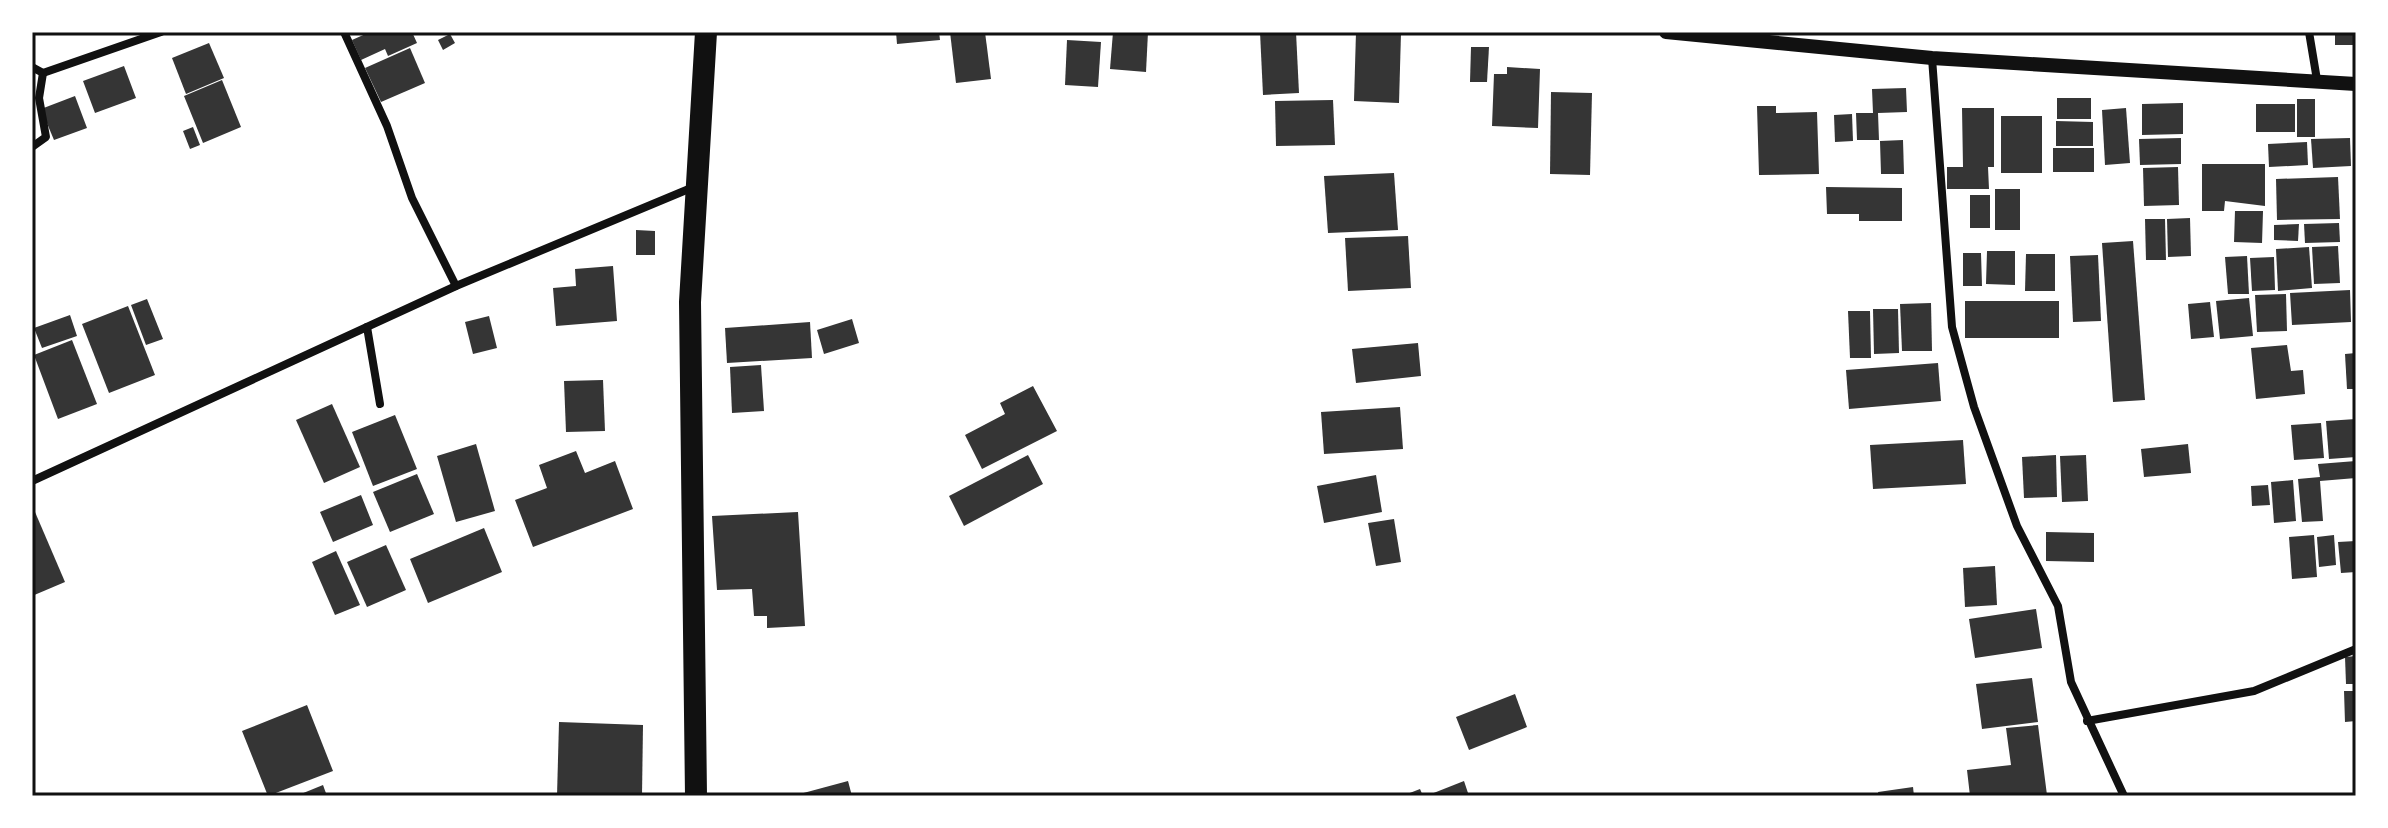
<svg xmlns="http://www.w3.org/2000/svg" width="2388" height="828" font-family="'DejaVu Sans',sans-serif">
<rect width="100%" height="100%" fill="#fff"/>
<g fill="#353535">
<path d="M370,32H412L417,43L388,56L385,49L361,60L352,40Z"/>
<path d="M896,32H939L940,40L897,44Z"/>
<path d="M950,32H985L991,79L956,83Z"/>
<path d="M1113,32H1148L1146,72L1110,69Z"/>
<path d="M1260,32H1296L1299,93L1263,95Z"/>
<path d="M1356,32L1401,33L1399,103L1354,101Z"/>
<rect x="2335" y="32" width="21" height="13"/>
<path d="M450,34L455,43L443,50L438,40Z"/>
<path d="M1067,40L1101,42L1098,87L1065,85Z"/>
<path d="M209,43L224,78L186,94L172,58Z"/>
<path d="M1471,47H1489L1487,82H1470Z"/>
<path d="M410,48L425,83L381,102L365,68Z"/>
<path d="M124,66L136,98L95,113L83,81Z"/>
<path d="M1507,67L1540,69L1538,128L1492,126L1494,74H1507Z"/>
<path d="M222,80L241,127L203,143L184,96Z"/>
<path d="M1906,88L1907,112L1878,113L1879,140H1857L1856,113H1873L1872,89Z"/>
<path d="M1551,92L1592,93L1590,175L1550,174Z"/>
<path d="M75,96L87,128L54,140L41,109Z"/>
<rect x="2057" y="98" width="34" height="21"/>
<rect x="2297" y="99" width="18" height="38"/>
<path d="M1333,100L1335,145L1276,146L1275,101Z"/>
<path d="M2183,103V134L2142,135V104Z"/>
<rect x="2256" y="104" width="39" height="28"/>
<path d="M1757,106H1776V113L1817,112L1819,174L1759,175Z"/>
<path d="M1962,108H1994V167H1988L1989,189H1947V167H1963Z"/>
<path d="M2126,108L2130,163L2105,165L2102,110Z"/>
<path d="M1852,114L1853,141L1835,142L1834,115Z"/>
<rect x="2001" y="116" width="41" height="57"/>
<path d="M2056,121L2093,122V146H2056Z"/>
<path d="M193,127L200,145L190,149L183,131Z"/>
<path d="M2181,138V164L2140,165L2139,139Z"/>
<path d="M2350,138L2351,166L2313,168L2311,139Z"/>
<path d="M1903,140L1904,174H1881L1880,141Z"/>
<path d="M2307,142L2308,165L2269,167L2268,144Z"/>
<rect x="2053" y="148" width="41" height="24"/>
<path d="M2202,164H2265V206L2225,201L2224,211H2202Z"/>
<path d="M2178,167L2179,205L2144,206L2143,168Z"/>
<path d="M1394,173L1398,230L1328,233L1324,176Z"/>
<path d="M2338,177L2340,219L2277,220L2276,179Z"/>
<path d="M1826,187L1902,188V221H1859V214H1827Z"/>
<rect x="1995" y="189" width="25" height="41"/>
<rect x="1970" y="195" width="20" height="33"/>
<path d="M2235,211H2263L2262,243L2234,242Z"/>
<path d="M2190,218L2191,256L2168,257L2167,219Z"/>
<path d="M2145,219H2165L2166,260H2146Z"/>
<path d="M2339,223L2340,242L2305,243L2304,224Z"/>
<path d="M2299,224L2298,241L2274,240V225Z"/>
<path d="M636,230L655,231V255H636Z"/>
<path d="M1408,236L1411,288L1348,291L1345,238Z"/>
<path d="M2133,241L2145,400L2113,402L2102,243Z"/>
<path d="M2338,246L2340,283L2314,284L2312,247Z"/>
<path d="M2309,247L2312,288L2278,291L2276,249Z"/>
<path d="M1987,251H2015V285L1986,284Z"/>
<path d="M1963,253H1981L1982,286H1963Z"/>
<path d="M2026,254H2055V291H2025Z"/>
<path d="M2098,255L2101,321L2073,322L2070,256Z"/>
<path d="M2247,256L2249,294H2228L2225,257Z"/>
<path d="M2274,257L2275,290L2252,291L2250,258Z"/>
<path d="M613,266L617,321L556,326L553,288L576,286L575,269Z"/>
<path d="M2350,290L2351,322L2292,325L2290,293Z"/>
<path d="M2286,294L2287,331L2257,332L2255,295Z"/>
<path d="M2249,298L2253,336L2220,339L2216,301Z"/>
<path d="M147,299L163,339L146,345L131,305Z"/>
<rect x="1965" y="301" width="94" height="37"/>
<path d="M2210,302L2214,337L2191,339L2188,304Z"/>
<path d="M1931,303L1932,351H1902L1900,304Z"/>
<path d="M128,306L155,375L109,393L82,324Z"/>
<path d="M1873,309H1898L1899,353L1874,354Z"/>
<path d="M1848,311H1870L1871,358H1850Z"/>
<path d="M70,315L77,336L42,348L34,328Z"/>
<path d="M489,316L497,348L473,354L465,322Z"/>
<path d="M852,319L859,343L824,354L817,330Z"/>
<path d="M810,322L812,358L727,363L725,328Z"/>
<path d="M72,340L97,404L58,419L34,355Z"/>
<path d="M1418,343L1421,376L1356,383L1352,349Z"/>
<path d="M2287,345L2291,371L2303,370L2305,394L2256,399L2251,348Z"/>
<path d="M2356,353V389H2347L2345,354Z"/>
<path d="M1938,363L1941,401L1849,409L1846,370Z"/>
<path d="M761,365L764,411L732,413L730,367Z"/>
<path d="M603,380L605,431L566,432L564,381Z"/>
<path d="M1033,386L1057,431L982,469L965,435L1005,414L1000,403Z"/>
<path d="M332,404L360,467L324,483L296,420Z"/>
<path d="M1400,407L1403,449L1324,454L1321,412Z"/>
<path d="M395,415L417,469L373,486L352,432Z"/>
<path d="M2356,419V457L2329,459L2326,421Z"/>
<path d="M2321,423L2324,458L2294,460L2291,425Z"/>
<path d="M1963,440L1966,484L1873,489L1870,445Z"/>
<path d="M476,444L495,511L456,522L437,456Z"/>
<path d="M2188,444L2191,473L2144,477L2141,449Z"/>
<path d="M576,451L585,473L615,461L633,509L533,547L515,500L547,488L539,465Z"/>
<path d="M1028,455L1043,484L964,526L949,496Z"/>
<path d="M2056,455L2057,497L2024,498L2022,457Z"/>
<path d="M2086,455L2088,501L2062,502L2060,456Z"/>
<path d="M2356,461V478L2320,481L2323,521L2302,522L2298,479L2320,477L2318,464Z"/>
<path d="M417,474L434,514L390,532L373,492Z"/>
<path d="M1376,475L1382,512L1324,523L1317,486Z"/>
<path d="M2293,480L2296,521L2274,523L2271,482Z"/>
<path d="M2268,485L2270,505L2252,506L2251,486Z"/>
<path d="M361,495L373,525L333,542L320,512Z"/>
<path d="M35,512L65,582L32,596V513Z"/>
<path d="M798,512L805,626L767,628V616H754L752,589L717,590L712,516Z"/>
<path d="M1394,519L1401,562L1376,566L1368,523Z"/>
<path d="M484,528L502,572L428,603L410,559Z"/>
<path d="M2046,532L2094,533V562L2046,561Z"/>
<path d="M2314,535L2317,577L2292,579L2289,537Z"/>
<path d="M2334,535L2336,565L2319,567L2317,537Z"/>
<path d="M2356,541V572L2341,573L2338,542Z"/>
<path d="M386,545L406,590L367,607L347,562Z"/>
<path d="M336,551L360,605L335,615L312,562Z"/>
<path d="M1995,566L1997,605L1965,607L1963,568Z"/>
<path d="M2036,609L2042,648L1975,658L1969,619Z"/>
<path d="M2356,656V684H2346L2345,657Z"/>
<path d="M2032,678L2038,722L1982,729L1976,684Z"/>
<path d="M2344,691H2356V721L2345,722Z"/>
<path d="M1515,694L1527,727L1469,750L1456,717Z"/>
<path d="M307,705L333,771L268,796L242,731Z"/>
<path d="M559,722L643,725L642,796H557Z"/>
<path d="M2038,725L2047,795L1970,796L1967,770L2011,765L2006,728Z"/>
<path d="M848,781L852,796H797L796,795Z"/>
<path d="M1464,781L1469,796H1426Z"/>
<path d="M323,785L327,796H296Z"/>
<path d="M1913,787L1914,796H1879L1878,792Z"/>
<path d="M1420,789L1423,796H1402Z"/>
</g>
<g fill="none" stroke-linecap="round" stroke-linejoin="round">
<g stroke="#111" stroke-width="8">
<path d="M344,32L387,126L412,198L456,286"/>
<path d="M2309,32L2317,80"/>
<path d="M1932,58L1952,327L1974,407L2017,526L2058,606L2071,682L2124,796"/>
<path d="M32,67L43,73"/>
<path d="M43,73L161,32"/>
<path d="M32,147L46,137L39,98L43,73"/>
<path d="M367,327L380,404"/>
<path d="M32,481L456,286L696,186"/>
<path d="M2087,721L2254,691L2356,649"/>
</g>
<path stroke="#111" stroke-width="14" d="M1666,32L1932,58L2356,84"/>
<path stroke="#111" stroke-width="22" d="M696,796L690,302L706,32"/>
</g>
<rect width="2388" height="828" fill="none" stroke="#ffffff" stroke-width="68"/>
<rect x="34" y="34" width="2320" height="760" fill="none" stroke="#111" stroke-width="3"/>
</svg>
